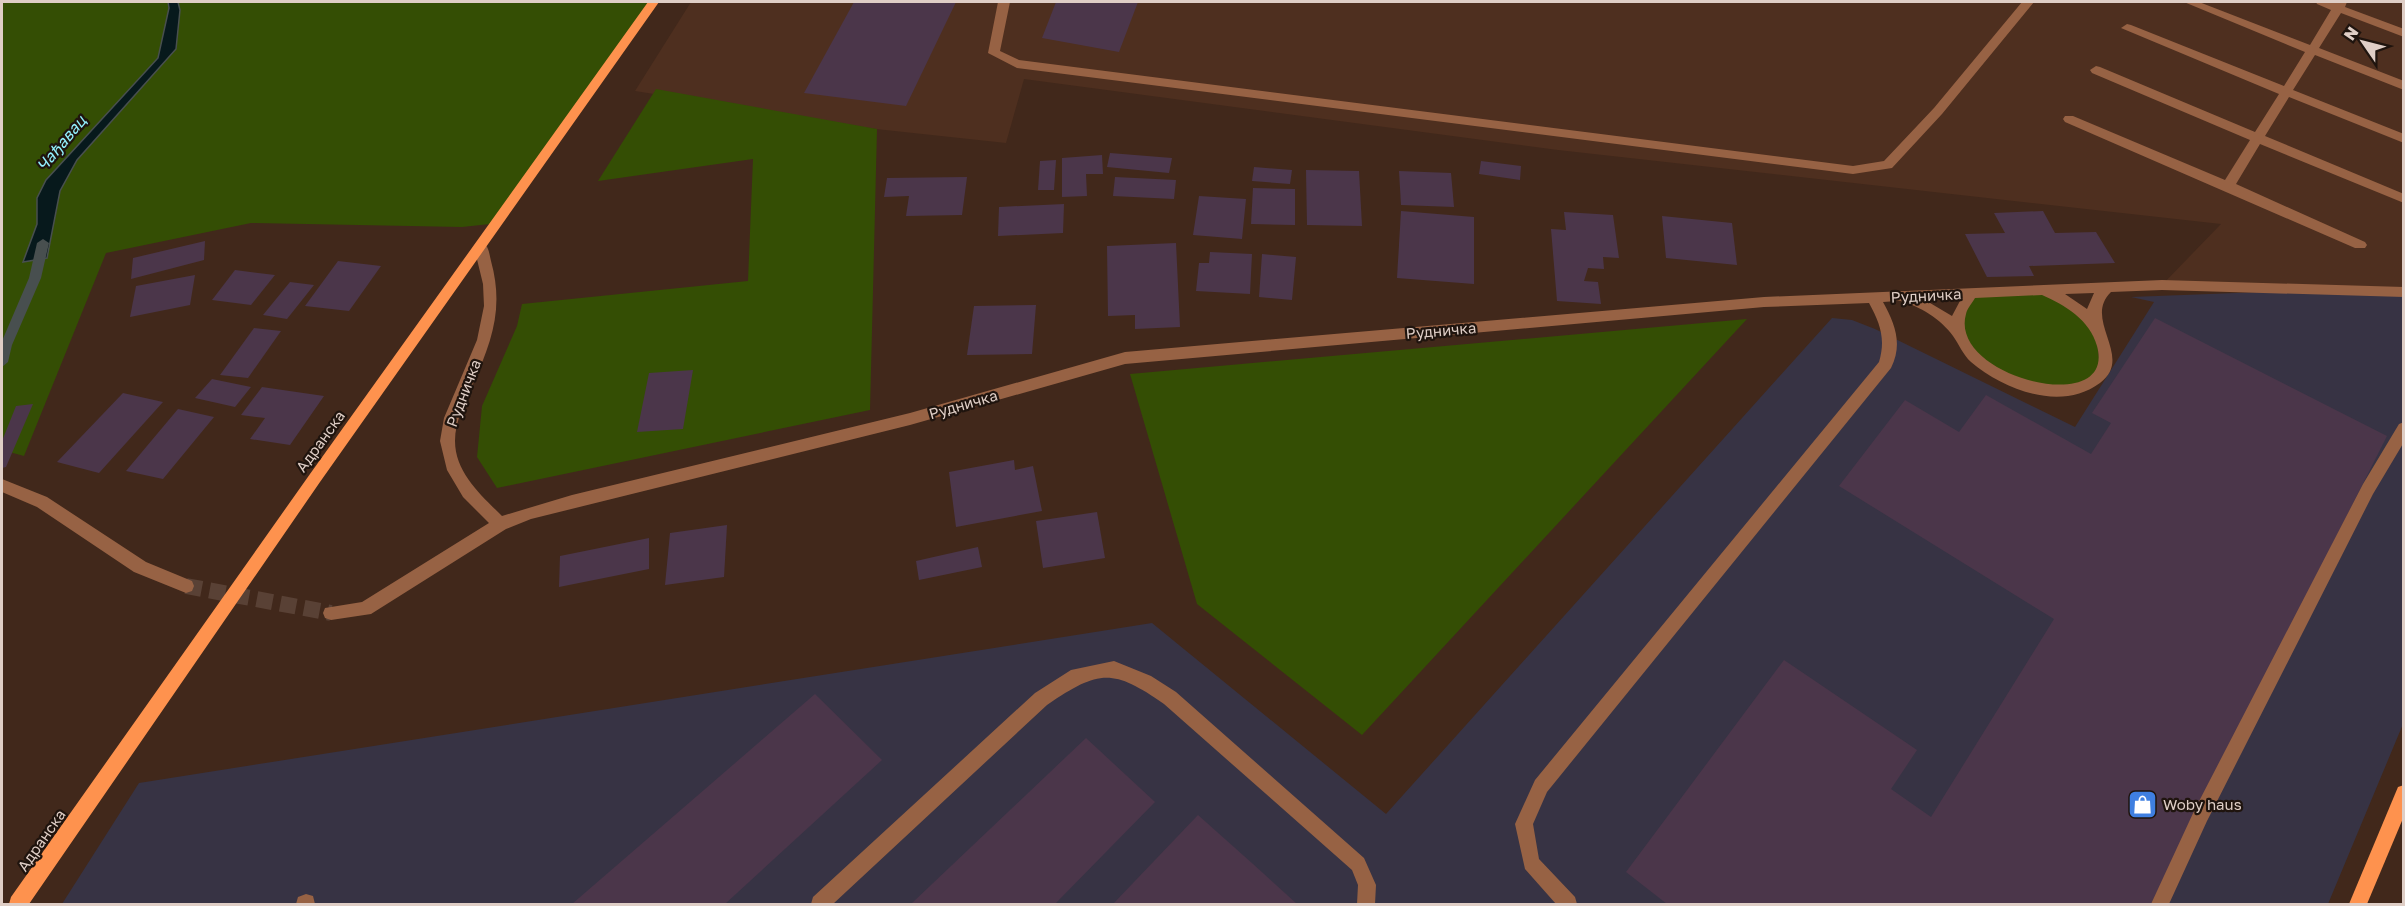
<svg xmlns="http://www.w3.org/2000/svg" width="2405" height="906" font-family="'Golos Text',sans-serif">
<rect width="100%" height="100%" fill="#41281b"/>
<path fill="#373344" d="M2343,289L2403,294V724L2328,904H62L139,783L1152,623L1386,814L1832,318L1852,320L1875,329L2075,427L2154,302L2131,297Z"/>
<path fill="#4e2f1f" d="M691,2H2403V292L2162,285L2221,224L1558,150L1024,79L1006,143L876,129L635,91Z"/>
<g fill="#344e04">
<path d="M2,2H651L490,224L462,227L251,223L106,253L24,456L2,450Z"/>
<path d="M656,89L877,129L870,410L497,488L477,457L482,406L517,326L522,304L748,281L753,159L598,181Z"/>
<path d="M2041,289L2095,325L2101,375L2066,392L1990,370L1959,335L1971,293Z"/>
<path d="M1747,319L1362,735L1197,604L1130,374Z"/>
</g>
<path fill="#07191c" stroke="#484f4f" stroke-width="1.5" d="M168,2H178L180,10L176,49L77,160L60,191L47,258L23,262L37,224V198L46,180L158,58L169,8Z"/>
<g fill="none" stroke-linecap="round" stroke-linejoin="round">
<path fill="#484f4f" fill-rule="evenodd" d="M43,239L49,243L41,278L12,345L8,362L2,367V341L29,278L37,243Z"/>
</g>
<g fill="#4b364a">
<path d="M854,2H956L906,106L804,93Z"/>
<path d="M1056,2H1138L1119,52L1042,38Z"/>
<path d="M1110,153L1172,158L1169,173L1107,167Z"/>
<path d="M1102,155L1103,174H1086L1087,196L1062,197V158Z"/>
<path d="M1056,160L1054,190H1038L1040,161Z"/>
<path d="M1481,161L1521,166L1520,180L1479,174Z"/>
<path d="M1254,167L1292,170L1290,184L1252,181Z"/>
<path d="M1306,170L1359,171L1362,226L1307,225Z"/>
<path d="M1399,171L1451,173L1454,207L1401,205Z"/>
<path d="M967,177L962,215L906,216L909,196L884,197L887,178Z"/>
<path d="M1115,177L1176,180L1174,199L1113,196Z"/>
<path d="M1253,188L1295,189V225L1251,224Z"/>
<path d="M1199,196L1246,199L1242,239L1193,235Z"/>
<path d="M1064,204L1063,233L998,236L999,207Z"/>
<path d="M1401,211L1474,217V284L1397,278Z"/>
<path d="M2043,211L2055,233L2096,232L2115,263L2029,266L2034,276L1987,277L1965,234L2005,233L1994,213Z"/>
<path d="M1564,212L1613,215L1619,258L1603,257L1604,269L1588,268L1584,281L1598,282L1601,304L1557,301L1551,229L1566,230Z"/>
<path d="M1662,216L1732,223L1737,265L1666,258Z"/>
<path d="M205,241L204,260L131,279L133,258Z"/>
<path d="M1176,243L1180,327L1135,329V315L1108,316L1107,246Z"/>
<path d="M1210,252L1252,254L1250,294L1196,291L1199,263H1209Z"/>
<path d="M1262,254L1296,257L1292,300L1259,297Z"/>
<path d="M338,261L381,266L349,311L305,306Z"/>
<path d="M235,270L275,275L251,305L212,300Z"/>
<path d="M195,275L190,305L130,317L136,286Z"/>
<path d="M290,282L314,285L287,319L263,315Z"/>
<path d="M1036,305L1032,354L967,355L974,306Z"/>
<path d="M2155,318L2387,436L2151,904H1667L1626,872L1784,660L1917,750L1891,789L1931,817L2054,619L1839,486L1905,400L1959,432L1986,395L2091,454L2111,423L2092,413Z"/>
<path d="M254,328L281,331L248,378L220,375Z"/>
<path d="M693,370L683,429L637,432L649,373Z"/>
<path d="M212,379L251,387L235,407L195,398Z"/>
<path d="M262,387L324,396L290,445L250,439L265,418L241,415Z"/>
<path d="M123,393L163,402L99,473L57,462Z"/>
<path d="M33,404L6,467L2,468V441L16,406Z"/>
<path d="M178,409L214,417L163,479L126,471Z"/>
<path d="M1014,460L1015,470L1033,466L1042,511L956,527L949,472Z"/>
<path d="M1097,512L1105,558L1043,568L1036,521Z"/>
<path d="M727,525L724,577L665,585L670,533Z"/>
<path d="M649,538V569L559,587L560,556Z"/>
<path d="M978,547L982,567L919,580L916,561Z"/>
<path d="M815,694L882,760L725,904H572Z"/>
<path d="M1086,738L1155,802L1055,904H911Z"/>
<path d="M1198,815L1253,864L1297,904H1113Z"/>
</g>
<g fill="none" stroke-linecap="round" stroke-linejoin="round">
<path stroke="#594135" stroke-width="16" stroke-dasharray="16 8" stroke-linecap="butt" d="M186,586L331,613"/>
<g fill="#976244" fill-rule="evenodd">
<path d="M998,2H1010L1000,51L1019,60L1853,166L1884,161L1934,108L2022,2H2034L1942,114L1892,168L1853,174L1017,68L988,53Z"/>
<path d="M2184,2H2199L2310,45L2331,10L2317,4L2316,2L2335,3L2347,2L2345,7L2404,29V37L2341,13L2319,48L2404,81V90L2315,55L2293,90L2404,134V143L2289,97L2265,136L2404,194V203L2260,144L2236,184L2365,242L2367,245L2365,248H2355L2065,122L2063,119L2065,116H2073L2225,180L2250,140L2092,73L2090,70L2096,66L2100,67L2255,132L2279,94L2121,28L2127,24L2131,25L2284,86L2305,52Z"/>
<path d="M481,242C489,245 489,253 491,261C504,308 492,341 473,384C465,402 455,421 455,441C455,473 482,496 502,516L572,495L910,413L1125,352L1764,297L2162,280L2404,287V297L2162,290L2111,292C2082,320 2135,357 2100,383C2061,412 2004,390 1971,362C1963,355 1959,344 1953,336C1941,319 1919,306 1901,301C1896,300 1888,302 1883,302C1895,324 1903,344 1891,368L1547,792L1533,824L1539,859L1575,897L1577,904H1556L1525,869L1515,824L1535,780L1879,362C1886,339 1880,323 1869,303L1764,307L1125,364L910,425L531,519L506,529L371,614L331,620L325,618L323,613L325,608L362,602L489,523L463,497L447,470L440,441L444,418L477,340L484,306L483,284L474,247ZM2094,293L2087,309L2065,294ZM2042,295C2065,305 2090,320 2097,346C2117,419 1948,377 1966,314C1967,309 1972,303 1975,298ZM1961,299L1952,316L1925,300Z"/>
<path d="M2404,422V442L2373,494L2207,821L2169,904H2151L2195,809L2363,484L2399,424Z"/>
<path d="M2,479L47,497L146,562L192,581L194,586L192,591L186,593L134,572L37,507L2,492Z"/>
<path d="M1114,661L1151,676L1176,692L1364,858L1376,885L1375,904H1357L1358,885L1352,870L1164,704C1112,668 1099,670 1047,705L833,904H811L813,897L1035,693L1071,670Z"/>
<path d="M306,894L313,896L315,904H296L298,897Z"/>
</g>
<g fill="#fe924e" fill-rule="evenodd">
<path d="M648,2H659L320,482L29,904H9L11,897L310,474Z"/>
<path d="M2404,785V816L2367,904H2349L2398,787Z"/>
</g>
</g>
<defs>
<symbol id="shop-square" viewBox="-11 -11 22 22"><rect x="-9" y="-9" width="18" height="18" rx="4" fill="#3f7fe0" stroke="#1f140e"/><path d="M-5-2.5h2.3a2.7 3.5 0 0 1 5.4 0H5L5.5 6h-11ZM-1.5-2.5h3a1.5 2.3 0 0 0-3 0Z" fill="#fff"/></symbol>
</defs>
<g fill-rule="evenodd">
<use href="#shop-square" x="2126" y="788" width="33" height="33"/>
</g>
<g text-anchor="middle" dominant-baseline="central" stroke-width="4.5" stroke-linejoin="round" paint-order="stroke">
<g font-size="15" fill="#dfcec6" stroke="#1f140e">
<text transform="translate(1926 295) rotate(-3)">Рудничка</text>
<text transform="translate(1441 330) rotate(-5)">Рудничка</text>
<text transform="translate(463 393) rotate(-69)">Рудничка</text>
<text transform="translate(963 404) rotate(-16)">Рудничка</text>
<text transform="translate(320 441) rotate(-54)">Адранска</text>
<text transform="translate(41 840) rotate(-55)">Адранска</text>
</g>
<g font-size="15" fill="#dfcec6" stroke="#1f140e" text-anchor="start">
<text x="2163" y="804">Woby haus</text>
</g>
<g font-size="16" font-style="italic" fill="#93f1fe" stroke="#1f140e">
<text transform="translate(61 143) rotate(-50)">Чађавац</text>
</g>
</g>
<rect width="2405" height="906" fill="none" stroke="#dfcec6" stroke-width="6"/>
<g transform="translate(2363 42) rotate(305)" stroke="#1f140e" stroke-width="4.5" paint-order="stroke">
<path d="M0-4.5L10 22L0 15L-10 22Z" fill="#dfcec6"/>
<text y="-9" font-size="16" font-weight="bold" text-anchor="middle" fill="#dfcec6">N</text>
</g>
</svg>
